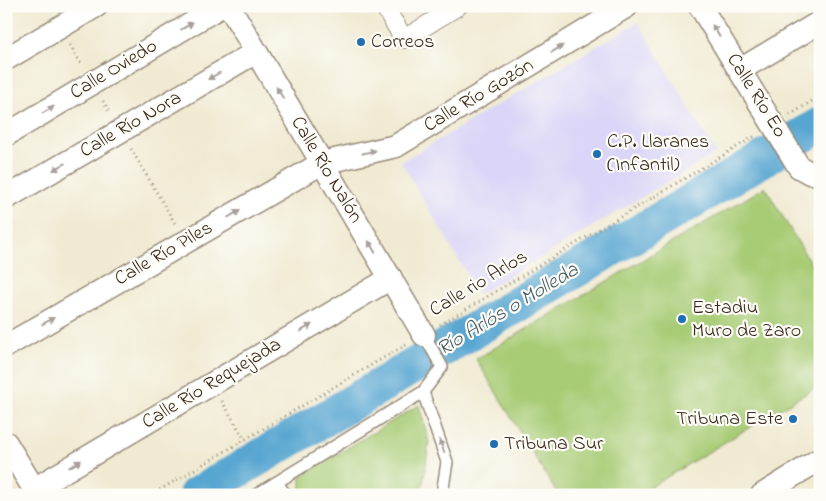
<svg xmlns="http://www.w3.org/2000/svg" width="826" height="501" font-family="'Indie Flower',sans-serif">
<rect width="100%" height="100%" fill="#fdfcf7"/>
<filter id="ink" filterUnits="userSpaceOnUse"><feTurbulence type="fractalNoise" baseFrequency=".02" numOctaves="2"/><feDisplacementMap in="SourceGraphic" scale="10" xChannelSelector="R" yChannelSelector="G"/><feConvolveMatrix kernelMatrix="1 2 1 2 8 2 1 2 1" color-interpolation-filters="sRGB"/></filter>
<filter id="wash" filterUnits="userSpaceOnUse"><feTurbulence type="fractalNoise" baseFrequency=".0096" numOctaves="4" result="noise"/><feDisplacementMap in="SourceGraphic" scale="20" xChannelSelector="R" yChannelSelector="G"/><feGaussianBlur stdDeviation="1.12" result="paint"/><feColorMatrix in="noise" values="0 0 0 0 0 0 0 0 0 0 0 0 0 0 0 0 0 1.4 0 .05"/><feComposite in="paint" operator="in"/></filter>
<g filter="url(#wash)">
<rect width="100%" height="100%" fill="#f0ead2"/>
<path fill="#dbd6f7" d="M638,22L716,153L479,294L401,162Z"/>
<g fill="#a8cc76" stroke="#727b4a">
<path d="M765,187L820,279V385L637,495H558L476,359Z"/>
<path d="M419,405L429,442L423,485L412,495H301V476Z"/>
</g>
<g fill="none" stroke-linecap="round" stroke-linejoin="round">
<path stroke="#57a6d1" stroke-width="36" d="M196,495L820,125"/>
</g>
</g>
<g filter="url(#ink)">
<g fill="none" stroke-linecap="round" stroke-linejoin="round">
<defs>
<g id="service">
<path d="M423,392L447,462L442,494"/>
<path d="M277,483L286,495"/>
<path d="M256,495L423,392L442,367L427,340"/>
</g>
<path id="pedestrian" d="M384,6L404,39L458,6"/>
<g id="minor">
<path d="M229,6L424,335"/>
<path d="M700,6L799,167L810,173H820"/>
<path d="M6,59L96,6"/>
<path d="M740,70L820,22"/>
<path d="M6,135L221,6"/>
<path d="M6,198L256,52"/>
<path d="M6,346L322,163L396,146L627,6"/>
<path d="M6,443L34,489"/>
<path d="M34,489L391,278"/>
<path d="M762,495L820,459"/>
</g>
</defs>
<use href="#service" stroke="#968a78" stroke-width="14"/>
<use href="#pedestrian" stroke="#968a78" stroke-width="20"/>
<use href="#minor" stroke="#968a78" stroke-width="25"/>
<g stroke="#968a78" stroke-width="3" stroke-dasharray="1 4" stroke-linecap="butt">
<path d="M70,45L82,66"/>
<path d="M103,101L110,113"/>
<path d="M790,115L820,96"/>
<path d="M131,149L176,225"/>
<path d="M440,325L757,135"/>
<path d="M222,401L245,440"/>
<path d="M151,495L407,344"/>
</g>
<use href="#service" stroke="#fff" stroke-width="11"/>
<use href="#pedestrian" stroke="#fff" stroke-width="18"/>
<use href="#minor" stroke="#fff" stroke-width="22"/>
</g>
<defs><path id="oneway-solid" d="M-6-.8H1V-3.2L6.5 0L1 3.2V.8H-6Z" transform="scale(1.25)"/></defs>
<g fill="#a79f9a">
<use href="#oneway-solid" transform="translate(187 26) rotate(-31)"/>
<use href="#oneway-solid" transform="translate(716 31) rotate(-122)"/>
<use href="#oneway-solid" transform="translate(557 49) rotate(-31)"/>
<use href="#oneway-solid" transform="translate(214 76) rotate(150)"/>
<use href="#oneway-solid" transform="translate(280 93) rotate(-121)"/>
<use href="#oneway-solid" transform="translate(48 110) rotate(-31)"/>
<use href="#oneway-solid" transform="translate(369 152) rotate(-13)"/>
<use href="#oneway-solid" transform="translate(59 167) rotate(150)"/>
<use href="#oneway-solid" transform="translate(234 214) rotate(-30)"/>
<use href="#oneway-solid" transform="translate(372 247) rotate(-121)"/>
<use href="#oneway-solid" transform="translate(48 321) rotate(-30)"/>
<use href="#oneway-solid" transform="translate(306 328) rotate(-31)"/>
<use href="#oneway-solid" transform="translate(442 446) rotate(-109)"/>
<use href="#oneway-solid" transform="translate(75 464) rotate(-31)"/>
</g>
</g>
<g fill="#1f6fb2" stroke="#fdfcf7" stroke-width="2">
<circle cx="361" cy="42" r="5"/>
<circle cx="597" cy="154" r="5"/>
<circle cx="682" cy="319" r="5"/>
<circle cx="793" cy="419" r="5"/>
<circle cx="494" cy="444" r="5"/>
</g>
<g text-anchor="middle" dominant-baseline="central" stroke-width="4.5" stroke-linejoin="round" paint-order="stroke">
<g font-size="20" fill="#3b2a1e" stroke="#fdfcf7" text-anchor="start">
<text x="371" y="42">Correos</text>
<text x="607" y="142">C.P. Llaranes<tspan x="607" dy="23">(Infantil)</tspan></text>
<text x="692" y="308">Estadiu<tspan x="692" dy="23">Muro de Zaro</tspan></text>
<text x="783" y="419" text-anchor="end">Tribuna Este</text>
<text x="504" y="444">Tribuna Sur</text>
</g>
<g font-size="20" fill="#3b2a1e" stroke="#fdfcf7">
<text transform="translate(114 70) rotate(-31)">Calle Oviedo</text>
<text transform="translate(479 96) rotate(-31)">Calle Río Gozón</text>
<text transform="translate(756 96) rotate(58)">Calle Río Eo</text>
<text transform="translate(131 125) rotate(-30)">Calle Río Nora</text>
<text transform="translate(326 170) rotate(59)">Calle Río Nalón</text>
<text transform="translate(164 254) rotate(-30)">Calle Río Piles</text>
<text transform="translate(479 284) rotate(-31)">Calle rio Arlos</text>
<text transform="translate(212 384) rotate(-31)">Calle Río Requejada</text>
</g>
<g font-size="21" font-style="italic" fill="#465c66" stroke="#fdfcf7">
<text transform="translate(508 310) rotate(-31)">Río Arlós o Molleda</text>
</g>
</g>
<rect width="826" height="501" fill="none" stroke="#fdfcf7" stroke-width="25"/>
</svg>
